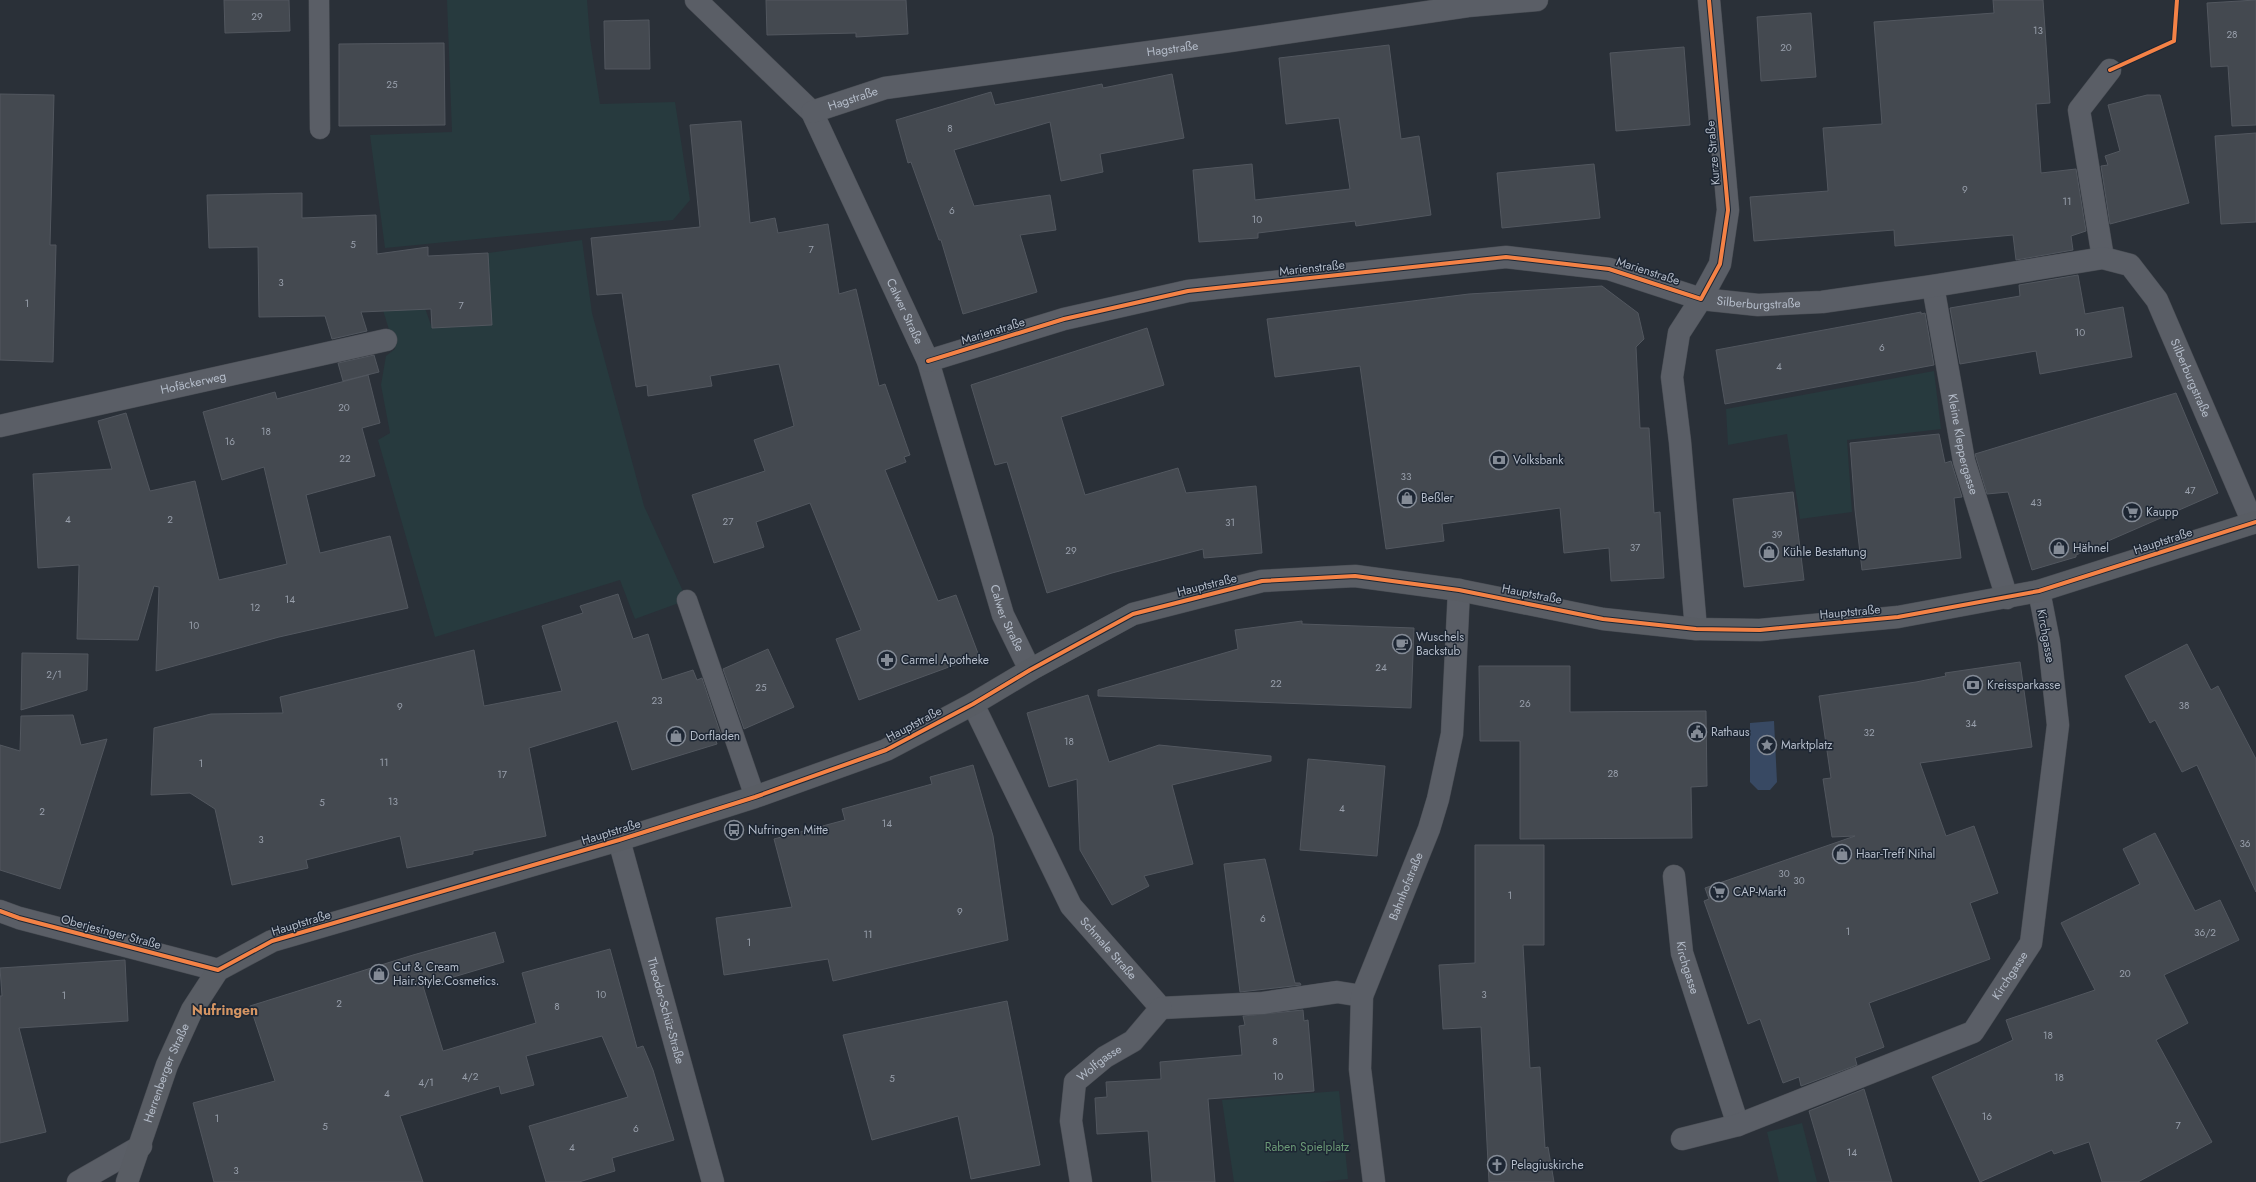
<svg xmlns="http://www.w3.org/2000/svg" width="2256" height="1182" font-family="Jost,sans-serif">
<rect width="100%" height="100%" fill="#2a3038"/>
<g fill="#273a3e">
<path d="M447,0H587L590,39L600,104L675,102L690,200L673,220L385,248L370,135L452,132Z"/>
<path d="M582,240L592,313L644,506L687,600L635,619L620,580L435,637L378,440L390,433L381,385L386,356L395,349L378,294L421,297L432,328L492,325L488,253Z"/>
<path d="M1934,371L1941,429L1847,440L1852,512L1800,519L1787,434L1728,445L1726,409Z"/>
<path d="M1339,1091L1348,1179L1320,1182H1234L1222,1100Z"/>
<path d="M1802,1123L1817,1182H1779L1767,1132Z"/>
</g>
<path fill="#384963" d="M1774,721L1777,782L1770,790H1758L1750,782V723Z"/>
<g fill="#444950" stroke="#52575f">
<path d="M224,0H289L290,31L225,33Z"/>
<path d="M766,0H906L908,34L856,37V33L767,35Z"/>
<path d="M1993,0H2043L2050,103L2036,104L2041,173L2076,169L2086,231L2071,236L2073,250L2016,260L2013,235L1895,246L1894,230L1754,241L1750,197L1828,191L1823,128L1882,124L1874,22L1994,13Z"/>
<path d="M2256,0V125L2232,126L2228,66L2211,67L2207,3Z"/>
<path d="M1811,13L1816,77L1761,81L1757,17Z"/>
<path d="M649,20L650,69H605L604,21Z"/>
<path d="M444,43L445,125L339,126V44Z"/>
<path d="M1389,45L1401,139L1419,136L1431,215L1356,226L1355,221L1258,233V238L1199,242L1193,170L1252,164L1255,200L1350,189L1339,118L1286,124L1279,58Z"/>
<path d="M1684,47L1690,125L1616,131L1610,53Z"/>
<path d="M1172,74L1184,138L1100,154L1103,172L1061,181L1050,122L954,150L974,206L1050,195L1056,230L1020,235L1037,292L963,314L941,240H939L911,162L908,163L896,120L991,92L995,105L1102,84L1103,88Z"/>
<path d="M0,94L54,95L50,245H56L53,362L0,360Z"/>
<path d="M2147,95H2160L2189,203L2110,224L2101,166L2108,165L2105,156L2120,151L2108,105Z"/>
<path d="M741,121L750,223L775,218L778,233L828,224L839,294L856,289L879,386L885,384L910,455L904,457L906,462L885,470L938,601L956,595L979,656L859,700L836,639L861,630L810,503L756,522L764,547L714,563L692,495L765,471L754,440L794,426L779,364L710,376L712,386L648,396L647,385L636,387L622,293L597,295L591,238L700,227L690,125Z"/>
<path d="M2256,133V222L2221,224L2215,136Z"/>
<path d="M1594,164L1600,218L1502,228L1497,173Z"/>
<path d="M302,193V218L376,215L377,254L428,247V256L488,253L492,325L432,328L431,309L361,312L367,331L332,339L325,316L259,317L258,247L209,248L207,195Z"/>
<path d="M2078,275L2085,314L2123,307L2132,357L2040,374L2036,351L1960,364L1950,308L2020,296L2019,285Z"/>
<path d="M1602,286L1638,313L1644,339L1636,347L1640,428H1649L1654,513L1660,512L1664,578L1611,581L1609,548L1564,553L1560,508L1442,524L1444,541L1386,549L1360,366L1275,377L1267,319L1469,294Z"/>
<path d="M1921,312V314L1925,313L1934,365L1725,404L1716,350Z"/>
<path d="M1147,328L1164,385L1061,417L1085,495L1178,468L1186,493L1256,486L1262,553L1204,558L1203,549L1112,573L1047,593L1007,462L995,465L971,385Z"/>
<path d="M374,355L379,372L343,381L338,363Z"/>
<path d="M368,375L380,423L362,428L375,476L306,495L320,553L390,536L408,608L279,637L156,671L159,587L154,586L138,640L77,639L79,565L38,568L33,474L112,469L98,421L126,413L150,491L195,481L219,580L287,564L264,467L222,480L203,412L275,392L277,399Z"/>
<path d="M2176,393L2218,493L2076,555V557L2032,570L2008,492L1987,494L1975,454Z"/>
<path d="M1939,434L1945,463L1951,461L1962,497L1954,498L1961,558L1862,570L1855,510L1850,443Z"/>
<path d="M1793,492L1804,580L1744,587L1733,499Z"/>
<path d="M618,594L633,639L648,634L662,680L693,670L697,680L702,678L722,738L716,741L717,744L632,770L617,721L529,748L546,836L473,851V854L407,868L400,836L306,860L308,868L232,885L215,809L190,793L151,795L154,728L211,714L283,713L280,697L474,650L484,706L562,691L542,626L583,613L580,606Z"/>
<path d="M1302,621V624L1414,628L1411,708L1098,696V690L1238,649L1235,630Z"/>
<path d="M2187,644L2211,690L2218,686L2256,759V892L2197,765L2182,772L2155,720L2150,723L2125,676Z"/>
<path d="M768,649L794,707L744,729L723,669Z"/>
<path d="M22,653L88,654L87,690L21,710Z"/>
<path d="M2020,662L2032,747L1920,763L1946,836L1974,826L1998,893L1970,903L1990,959L1869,1003L1884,1047L1855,1058L1857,1065L1801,1086L1799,1077L1783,1083L1760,1019L1748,1024L1704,901L1709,899L1705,888L1855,836L1832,837L1823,779L1831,778L1819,696L1916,682L1946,676L1945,673Z"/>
<path d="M1479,666H1570V712L1706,711L1707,786L1691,787L1692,838L1520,839V741H1480Z"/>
<path d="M1088,695L1109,762L1159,745L1271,756V761L1172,785L1193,864L1144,876L1149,886L1112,905L1080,850L1077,779L1049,787L1027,713Z"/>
<path d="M73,715L81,745L107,739L60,889L0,870V745L20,751L21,716Z"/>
<path d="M1308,759L1385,766L1377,856L1300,850Z"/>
<path d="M973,765L993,836L1008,940L833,981L828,959L724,975L716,918L792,907L774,839L845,820L842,809L932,784L930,777Z"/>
<path d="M2155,833L2195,911L2220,900L2239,940L2164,975L2188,1023L2156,1040L2212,1142L2138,1182H2102L2089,1142L2054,1154L2052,1150L1980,1182L1932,1077L2013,1040L2006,1020L2095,990L2061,923L2140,884L2123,849Z"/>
<path d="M1475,845H1544V945H1523L1530,1068L1540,1067L1545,1148L1548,1147L1554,1182H1489L1481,1027L1443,1029L1439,965L1475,963Z"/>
<path d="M1265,859L1295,983H1300L1301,985L1240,992L1224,864Z"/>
<path d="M495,932L504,962L423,986L443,1051L536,1023L522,973L610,949L637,1048L643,1046L653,1070L674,1140L612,1158L615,1171L579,1182H546L529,1126L628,1097L602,1036L526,1056L534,1085L501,1094L499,1086L400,1116L423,1182H214L193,1103L275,1081L250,1006L413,955Z"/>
<path d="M125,960L128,1021L19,1028L46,1132L0,1143V996H2L0,968Z"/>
<path d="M1007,1001L1040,1165L971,1179L958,1116L872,1140L843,1035Z"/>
<path d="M1303,1010L1304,1021L1308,1020L1314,1091L1208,1099L1215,1182H1152L1148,1131L1097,1134L1095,1098L1107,1097L1106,1082L1161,1079L1160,1062L1242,1055L1239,1026L1245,1025L1243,1016Z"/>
<path d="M1864,1089L1892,1182H1830L1809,1111Z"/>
</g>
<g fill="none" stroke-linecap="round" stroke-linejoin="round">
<defs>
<g id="lane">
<path d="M319,0L320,129"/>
<path d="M687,600L755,797"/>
</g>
<g id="street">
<path id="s1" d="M696,0L812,112L928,361L1003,615L1030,670"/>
<path id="s2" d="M812,112L885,88L1230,41L1468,6L1537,0"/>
<path d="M2103,258L2079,110L2110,70"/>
<path id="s3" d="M1933,286L1964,461L2007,598"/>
<path d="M928,361L1064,319L1188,291L1506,257L1609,269L1701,299L1720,264L1728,210L1709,0"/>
<path id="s4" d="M0,426L386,340"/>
<path id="s5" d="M1696,629L1680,442L1672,377L1679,333L1701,299L1758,305L1822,302L1933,286L2103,258L2130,265L2157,300L2253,523"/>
<path id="s6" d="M973,704L1071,906L1161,1008L1263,1003L1337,992L1362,996"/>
<path id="s7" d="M619,840L713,1182"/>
<path id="s8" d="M1674,876L1682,953L1738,1125"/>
<path d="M0,911L19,918L218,970"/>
<path id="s9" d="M1682,1139L1738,1125L1973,1032L2031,943L2058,725L2049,642L2039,591"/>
<path d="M78,1182L141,1146"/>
<path id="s10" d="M1081,1182L1071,1121L1075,1082L1105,1057L1133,1041L1161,1008"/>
<path id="s11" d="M1374,1182L1360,1069L1362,996L1429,829L1438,799L1452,734L1459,590"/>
</g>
<g id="secondary">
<path id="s12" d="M127,1182L167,1065L192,1010L218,970L272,941L619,840L755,797L886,750L973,704L1030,670L1133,614L1262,581L1355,576L1459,590L1603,619L1696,629L1760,630L1898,617L2039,591L2256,522"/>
</g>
</defs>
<use href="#lane" stroke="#484c53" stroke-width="21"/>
<use href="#street" stroke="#484c53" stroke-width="23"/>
<use href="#secondary" stroke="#484c53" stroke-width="23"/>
<use href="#lane" stroke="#5a5e66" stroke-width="20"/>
<use href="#street" stroke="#5a5e66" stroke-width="22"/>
<use href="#secondary" stroke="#595d64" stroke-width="22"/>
<defs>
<g id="cycleway">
<path d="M2110,70L2174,41L2177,0"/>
<path d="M928,361L1064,319L1188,291L1506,257L1609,269L1701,299L1720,264L1728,210L1709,0"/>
<path d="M0,911L19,918L218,970L272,941L619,840L755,797L886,750L973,704L1030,670L1133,614L1262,581L1355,576L1459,590L1603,619L1696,629L1760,630L1898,617L2039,591L2256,522"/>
</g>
</defs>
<use href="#cycleway" stroke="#1d2633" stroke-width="6"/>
<use href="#cycleway" stroke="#f48246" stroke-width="4"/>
</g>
<defs>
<symbol id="bank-ring" viewBox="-11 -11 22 22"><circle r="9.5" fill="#1d2633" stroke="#848b96" stroke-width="1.5"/><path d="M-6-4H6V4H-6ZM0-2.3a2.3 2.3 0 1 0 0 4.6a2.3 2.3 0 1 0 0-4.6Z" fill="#848b96"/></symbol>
<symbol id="shop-ring" viewBox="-11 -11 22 22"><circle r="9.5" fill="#1d2633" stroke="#848b96" stroke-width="1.5"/><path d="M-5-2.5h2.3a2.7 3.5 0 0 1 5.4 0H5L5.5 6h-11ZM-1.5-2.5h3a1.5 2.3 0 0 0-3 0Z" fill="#848b96"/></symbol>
<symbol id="supermarket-ring" viewBox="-11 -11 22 22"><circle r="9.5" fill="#1d2633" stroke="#848b96" stroke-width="1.5"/><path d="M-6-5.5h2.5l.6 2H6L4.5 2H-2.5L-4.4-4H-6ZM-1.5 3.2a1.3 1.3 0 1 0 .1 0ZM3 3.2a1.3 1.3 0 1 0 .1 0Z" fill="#848b96"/></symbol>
<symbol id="cafe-ring" viewBox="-11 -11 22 22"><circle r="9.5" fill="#1d2633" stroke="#848b96" stroke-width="1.5"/><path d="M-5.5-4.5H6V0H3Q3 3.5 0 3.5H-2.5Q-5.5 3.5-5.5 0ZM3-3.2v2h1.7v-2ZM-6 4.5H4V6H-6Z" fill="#848b96"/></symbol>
<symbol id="pharmacy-ring" viewBox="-11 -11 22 22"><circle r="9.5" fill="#1d2633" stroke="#848b96" stroke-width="1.5"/><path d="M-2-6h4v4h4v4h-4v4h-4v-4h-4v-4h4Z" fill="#848b96"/></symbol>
<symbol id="civic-ring" viewBox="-11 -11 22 22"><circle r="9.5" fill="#1d2633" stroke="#848b96" stroke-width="1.5"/><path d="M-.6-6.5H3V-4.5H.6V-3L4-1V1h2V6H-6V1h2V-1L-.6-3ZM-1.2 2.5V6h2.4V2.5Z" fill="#848b96"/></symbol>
<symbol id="sight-ring" viewBox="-11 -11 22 22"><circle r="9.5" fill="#1d2633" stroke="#848b96" stroke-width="1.5"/><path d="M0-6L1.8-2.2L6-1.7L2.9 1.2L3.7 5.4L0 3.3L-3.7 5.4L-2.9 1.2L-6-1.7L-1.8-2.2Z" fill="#848b96"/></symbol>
<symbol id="bus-ring" viewBox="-11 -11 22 22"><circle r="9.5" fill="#1d2633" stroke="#848b96" stroke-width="1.5"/><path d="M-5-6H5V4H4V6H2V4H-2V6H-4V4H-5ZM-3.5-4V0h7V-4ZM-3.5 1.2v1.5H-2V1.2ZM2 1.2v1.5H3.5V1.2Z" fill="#848b96"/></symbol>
<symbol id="church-ring" viewBox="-11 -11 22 22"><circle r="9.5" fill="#1d2633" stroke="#848b96" stroke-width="1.5"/><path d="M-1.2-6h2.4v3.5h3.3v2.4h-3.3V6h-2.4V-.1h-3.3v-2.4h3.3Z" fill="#848b96"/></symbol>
</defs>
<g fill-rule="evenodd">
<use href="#bank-ring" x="1488" y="449" width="22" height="22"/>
<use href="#shop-ring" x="1396" y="487" width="22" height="22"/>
<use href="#supermarket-ring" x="2121" y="501" width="22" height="22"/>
<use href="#shop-ring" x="2048" y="537" width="22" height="22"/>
<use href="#shop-ring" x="1758" y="541" width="22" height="22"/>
<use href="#cafe-ring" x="1391" y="633" width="22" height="22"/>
<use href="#pharmacy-ring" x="876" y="649" width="22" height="22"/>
<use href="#bank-ring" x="1962" y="674" width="22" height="22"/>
<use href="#civic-ring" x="1686" y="721" width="22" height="22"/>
<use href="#shop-ring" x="665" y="725" width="22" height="22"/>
<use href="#sight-ring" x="1756" y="734" width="22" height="22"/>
<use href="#bus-ring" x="723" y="819" width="22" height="22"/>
<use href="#shop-ring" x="1831" y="843" width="22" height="22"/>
<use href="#supermarket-ring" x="1708" y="881" width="22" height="22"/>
<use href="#shop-ring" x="368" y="963" width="22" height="22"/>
<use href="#church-ring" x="1486" y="1154" width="22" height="22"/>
</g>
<g text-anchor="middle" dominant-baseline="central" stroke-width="3" stroke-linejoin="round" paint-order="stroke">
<g font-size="10" fill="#989fab">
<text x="257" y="16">29</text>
<text x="2038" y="30">13</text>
<text x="2232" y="34">28</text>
<text x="1786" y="47">20</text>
<text x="392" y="84">25</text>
<text x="950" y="128">8</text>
<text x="1965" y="189">9</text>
<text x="2067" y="201">11</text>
<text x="952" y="210">6</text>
<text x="1257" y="219">10</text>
<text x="353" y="244">5</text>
<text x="811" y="249">7</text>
<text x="281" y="282">3</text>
<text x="27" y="303">1</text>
<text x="461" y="305">7</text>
<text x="2080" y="332">10</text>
<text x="1882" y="347">6</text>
<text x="1779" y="366">4</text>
<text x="344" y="407">20</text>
<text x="266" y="431">18</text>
<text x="230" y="441">16</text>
<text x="345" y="458">22</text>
<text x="1406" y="476">33</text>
<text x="2190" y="490">47</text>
<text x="2036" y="502">43</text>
<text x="68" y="519">4</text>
<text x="170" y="519">2</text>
<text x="728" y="521">27</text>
<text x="1230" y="522">31</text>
<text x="1777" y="534">39</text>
<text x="1635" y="547">37</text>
<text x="1071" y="550">29</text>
<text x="290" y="599">14</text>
<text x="255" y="607">12</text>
<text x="194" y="625">10</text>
<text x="1381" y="667">24</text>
<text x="54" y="674">2/1</text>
<text x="1276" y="683">22</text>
<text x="761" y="687">25</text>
<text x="657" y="700">23</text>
<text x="1525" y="703">26</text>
<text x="2184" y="705">38</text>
<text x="400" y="706">9</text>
<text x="1971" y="723">34</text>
<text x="1869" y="732">32</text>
<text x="1069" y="741">18</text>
<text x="384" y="762">11</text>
<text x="201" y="763">1</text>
<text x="1613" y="773">28</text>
<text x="502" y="774">17</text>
<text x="393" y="801">13</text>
<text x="322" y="802">5</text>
<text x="1342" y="808">4</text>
<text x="42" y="811">2</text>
<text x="887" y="823">14</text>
<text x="261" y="839">3</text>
<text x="2245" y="843">36</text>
<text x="1784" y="873">30</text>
<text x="1799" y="880">30</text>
<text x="1510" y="895">1</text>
<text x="960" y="911">9</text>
<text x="1263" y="918">6</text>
<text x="1848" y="931">1</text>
<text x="2205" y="932">36/2</text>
<text x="868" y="934">11</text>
<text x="749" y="942">1</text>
<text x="2125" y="973">20</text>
<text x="601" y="994">10</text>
<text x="1484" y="994">3</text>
<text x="64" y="995">1</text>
<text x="339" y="1003">2</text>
<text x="557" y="1006">8</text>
<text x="2048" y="1035">18</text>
<text x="1275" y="1041">8</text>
<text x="470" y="1076">4/2</text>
<text x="1278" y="1076">10</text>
<text x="2059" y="1077">18</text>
<text x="892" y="1078">5</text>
<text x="426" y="1082">4/1</text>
<text x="387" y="1093">4</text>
<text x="1987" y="1116">16</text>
<text x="217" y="1118">1</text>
<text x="2178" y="1125">7</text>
<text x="325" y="1126">5</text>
<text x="636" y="1128">6</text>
<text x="572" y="1147">4</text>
<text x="1852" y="1152">14</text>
<text x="236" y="1170">3</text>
</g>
<g font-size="12" fill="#b4bcc9" stroke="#1d2633">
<text stroke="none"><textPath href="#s2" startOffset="367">Hagstraße</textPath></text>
<text stroke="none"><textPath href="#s2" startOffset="43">Hagstraße</textPath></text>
<text transform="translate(1713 153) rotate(-95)">Kurze Straße</text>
<text transform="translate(1312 268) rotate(-6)">Marienstraße</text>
<text transform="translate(1648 271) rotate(18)">Marienstraße</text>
<text stroke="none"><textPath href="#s5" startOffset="396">Silberburgstraße</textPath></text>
<text stroke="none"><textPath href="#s1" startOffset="381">Calwer Straße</textPath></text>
<text transform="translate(993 331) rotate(-17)">Marienstraße</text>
<text stroke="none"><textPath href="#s5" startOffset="901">Silberburgstraße</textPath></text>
<text stroke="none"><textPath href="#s4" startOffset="198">Hofäckerweg</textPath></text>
<text stroke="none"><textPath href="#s3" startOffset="161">Kleine Kleppergasse</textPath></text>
<text transform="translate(2163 541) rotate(-18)">Hauptstraße</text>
<text transform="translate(1207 585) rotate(-14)">Hauptstraße</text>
<text transform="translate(1532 594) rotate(11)">Hauptstraße</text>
<text transform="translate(1850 612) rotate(-5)">Hauptstraße</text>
<text stroke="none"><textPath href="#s1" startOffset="705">Calwer Straße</textPath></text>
<text transform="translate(2046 636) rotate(80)">Kirchgasse</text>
<text transform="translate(914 724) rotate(-28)">Hauptstraße</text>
<text transform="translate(611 832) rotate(-17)">Hauptstraße</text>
<text stroke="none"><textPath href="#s11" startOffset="305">Bahnhofstraße</textPath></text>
<text transform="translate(301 923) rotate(-17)">Hauptstraße</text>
<text transform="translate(111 932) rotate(15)">Oberjesinger Straße</text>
<text stroke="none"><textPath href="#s6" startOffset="281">Schmale Straße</textPath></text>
<text stroke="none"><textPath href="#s8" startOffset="93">Kirchgasse</textPath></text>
<text stroke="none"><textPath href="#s9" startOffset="378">Kirchgasse</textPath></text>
<text stroke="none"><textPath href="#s7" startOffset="177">Theodor-Schüz-Straße</textPath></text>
<text stroke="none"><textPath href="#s10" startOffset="132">Wolfgasse</textPath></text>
<text stroke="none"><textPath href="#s12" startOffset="116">Herrenberger Straße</textPath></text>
</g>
<g font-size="12" fill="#b4bcc9" stroke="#1d2633" text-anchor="start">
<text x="1513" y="460">Volksbank</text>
<text x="1421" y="498">Beßler</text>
<text x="2146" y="512">Kaupp</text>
<text x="2073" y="548">Hähnel</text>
<text x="1783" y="552">Kühle Bestattung</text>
<text x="1416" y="637">Wuschels<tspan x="1416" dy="14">Backstub</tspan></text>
<text x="901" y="660">Carmel Apotheke</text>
<text x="1987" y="685">Kreissparkasse</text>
<text x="1711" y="732">Rathaus</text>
<text x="690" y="736">Dorfladen</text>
<text x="1781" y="745">Marktplatz</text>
<text x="748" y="830">Nufringen Mitte</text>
<text x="1856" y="854">Haar-Treff Nihal</text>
<text x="1733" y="892">CAP-Markt</text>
<text x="393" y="967">Cut &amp; Cream<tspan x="393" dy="14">Hair.Style.Cosmetics.</tspan></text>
<text x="1511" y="1165">Pelagiuskirche</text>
</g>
<g font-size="12" fill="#6b9a76" stroke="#1d2633">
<text x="1307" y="1147">Raben Spielplatz</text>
</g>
<g font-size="14" font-weight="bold" fill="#d59563" stroke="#1d2633">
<text x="225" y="1010">Nufringen</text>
</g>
</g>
</svg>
